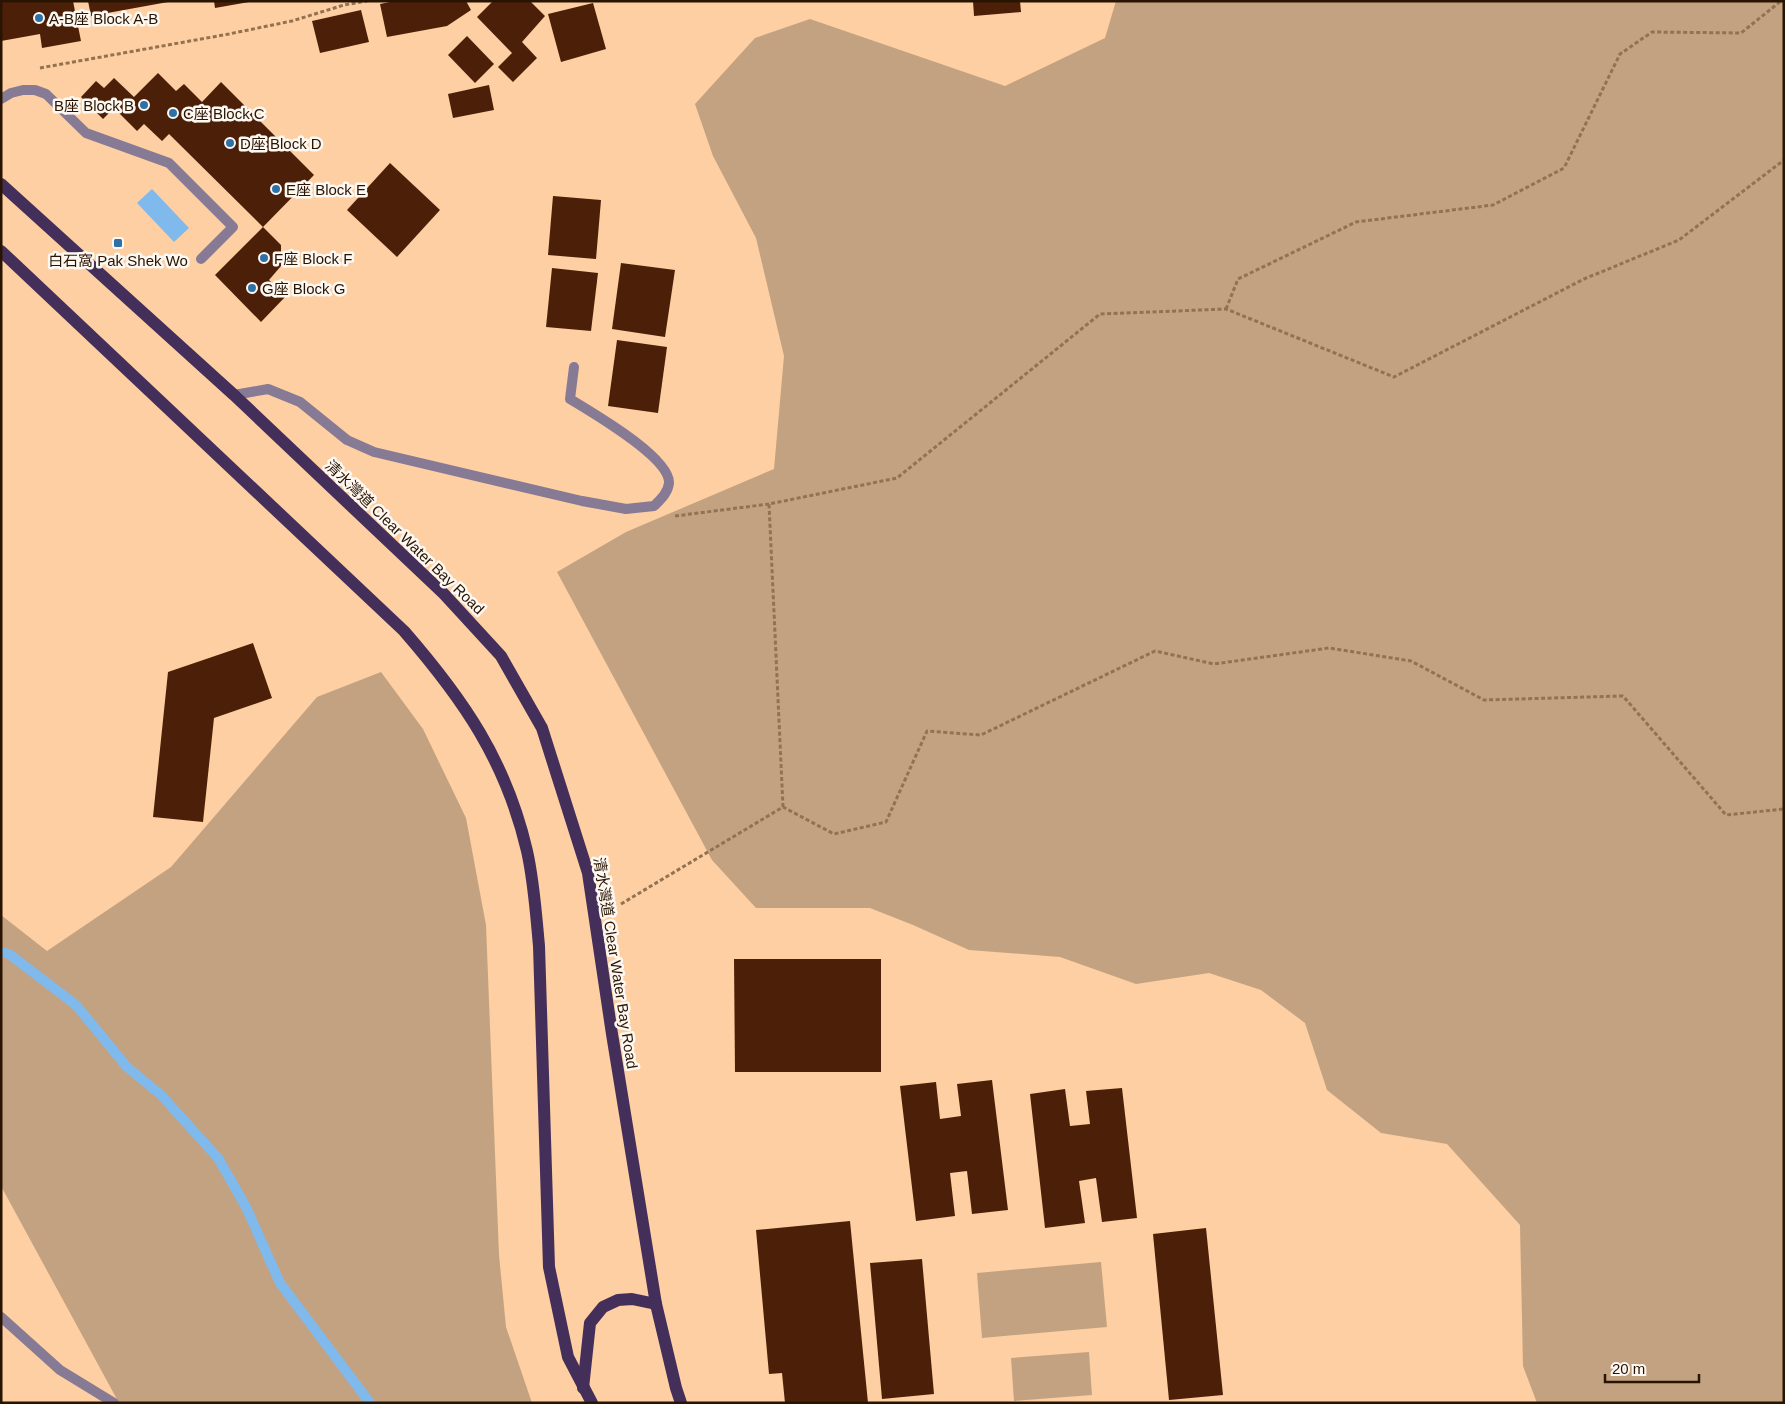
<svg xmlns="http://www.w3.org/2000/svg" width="1785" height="1404" font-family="Arial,'Noto Sans TC',sans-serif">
<rect width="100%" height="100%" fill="#fdcfa2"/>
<g fill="#c3a281">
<path d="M1116,1H1784V1403H1537L1523,1366L1520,1225L1447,1144L1381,1133L1327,1090L1305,1023L1261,990L1209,973L1136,984L1060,957L969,950L913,925L870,908H756L712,860L557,572L626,532L774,469L784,356L756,238L713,156L695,104L755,38L810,19L1005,86L1105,38Z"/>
<path d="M381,672L423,729L466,818L486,925L499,1255L506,1327L532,1403H119L1,1186V915L47,951L171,867L317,697Z"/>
<path d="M1101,1262L1107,1327L982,1338L977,1273Z"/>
<path d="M1089,1352L1092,1395L1014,1401L1011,1358Z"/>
</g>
<path fill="#80b9eb" d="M152,189L189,228L174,242L137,203Z"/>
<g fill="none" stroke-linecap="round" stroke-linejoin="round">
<path stroke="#80b9eb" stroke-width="10" d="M1,952L9,954L76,1005L127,1067L161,1095L218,1158L246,1207L280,1283L370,1403"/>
</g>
<g fill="#4c2008">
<path d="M1,1H73L81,41L42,48L40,34L1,41Z"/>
<path d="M88,1H167L168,2L91,16Z"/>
<path d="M214,1H249V2L215,8Z"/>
<path d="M395,1H466L471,10L447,26L387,37L380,4Z"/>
<path d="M493,1H530L545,16L522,42L537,58L513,82L498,67L512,53L477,17Z"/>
<path d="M973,1H1020L1021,12L974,16Z"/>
<path d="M593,3L606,49L561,62L548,14Z"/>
<path d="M361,10L369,42L320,53L312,21Z"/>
<path d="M467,36L494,64L475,83L448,55Z"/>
<path d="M158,73L176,91L184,84L202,102L221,82L314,175L263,227L169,134L162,141L144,124L137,131L114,108L103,119L81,97L96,81L104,88L114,78L134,97Z"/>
<path d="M489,85L494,110L453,118L448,94Z"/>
<path d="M390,163L440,210L397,257L347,210Z"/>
<path d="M553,196L601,200L596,259L548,255Z"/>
<path d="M263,227L281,245V266L269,280L286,296L261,322L215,275Z"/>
<path d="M621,263L675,270L665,337L612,329Z"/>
<path d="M552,268L598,273L591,331L546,327Z"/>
<path d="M617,340L667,347L658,413L608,406Z"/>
<path d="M253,643L272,698L214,718L203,822L153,817L168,672Z"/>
<path d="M734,959H881V1072H735Z"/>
<path d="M992,1080L1008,1210L972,1214L967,1171L950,1173L955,1216L916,1221L900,1086L936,1082L940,1119L961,1116L957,1084Z"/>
<path d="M1122,1088L1137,1218L1102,1222L1096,1178L1079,1181L1085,1223L1045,1228L1030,1094L1065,1089L1070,1126L1090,1124L1086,1091Z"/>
<path d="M850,1221L868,1403H785L782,1373L769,1374L756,1230Z"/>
<path d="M1206,1228L1223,1395L1169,1400L1153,1234Z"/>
<path d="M922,1259L934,1394L882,1399L870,1263Z"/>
</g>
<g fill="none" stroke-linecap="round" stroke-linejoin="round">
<g stroke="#937251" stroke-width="3" stroke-dasharray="4 2.5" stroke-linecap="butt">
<path d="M40,68L229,34L292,21L344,5L367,1"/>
<path d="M1226,309L1238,279L1356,222L1493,205L1564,168L1620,54L1652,32L1741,33L1781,1"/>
<path d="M675,516L769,504"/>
<path d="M783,807L769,504L897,478L1100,314L1226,309L1394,377L1584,279L1679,240L1784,160"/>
<path d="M621,904L783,807L834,834L886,822L927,731L981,735L1155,651L1214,664L1329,648L1411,661L1484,700L1623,696L1726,815L1784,809"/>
</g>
<g stroke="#867a94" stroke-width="10">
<path d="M1,99L11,93L23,90H35L46,94L86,133L169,163L233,227L201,259"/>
<path d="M234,395L268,389L300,402L347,440L374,452L582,501L626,509L654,506C660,500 668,493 669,483C670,457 591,412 570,399L574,367"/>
</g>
<path stroke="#867a94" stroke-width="10" d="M1,1317L60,1370L114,1403"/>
<g stroke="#442e5a" stroke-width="12">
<path d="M1,184L234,395L444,594L501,656L542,728L588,873L612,1034L656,1304L676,1388L681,1403"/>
<path d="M1,251L404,631C464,700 506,761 527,851C534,882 536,914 539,946L549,1267L568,1357L592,1403"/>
<path d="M583,1388L590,1323L603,1307L618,1300L632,1299L656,1304"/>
</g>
</g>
<g fill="#2e71a7" stroke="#fef8f3" stroke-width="2">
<circle cx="39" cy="18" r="5"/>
<circle cx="144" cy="105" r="5"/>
<circle cx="173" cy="113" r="5"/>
<circle cx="230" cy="143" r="5"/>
<circle cx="276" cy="189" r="5"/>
<rect x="113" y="238" width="10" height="10" rx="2.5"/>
<circle cx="264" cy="258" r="5"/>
<circle cx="252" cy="288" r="5"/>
</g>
<g text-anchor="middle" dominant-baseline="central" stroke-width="5" stroke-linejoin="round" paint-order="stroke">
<g font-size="15" fill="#281400" stroke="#fef8f3" text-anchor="start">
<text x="49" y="18">A-B座 Block A-B</text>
<text x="134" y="105" text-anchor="end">B座 Block B</text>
<text x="183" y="113">C座 Block C</text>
<text x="240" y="143">D座 Block D</text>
<text x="286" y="189">E座 Block E</text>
<text x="274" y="258">F座 Block F</text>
<text x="118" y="260" text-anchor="middle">白石窩 Pak Shek Wo</text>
<text x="262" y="288">G座 Block G</text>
</g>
<g font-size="15" fill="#281400" stroke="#fef8f3">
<text transform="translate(405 537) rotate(44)">清水灣道 Clear Water Bay Road</text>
<text transform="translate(616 963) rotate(81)">清水灣道 Clear Water Bay Road</text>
</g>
</g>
<rect width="1785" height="1404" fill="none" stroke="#281400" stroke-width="5"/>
<path d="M1605 1374v8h94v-8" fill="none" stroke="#281400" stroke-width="2.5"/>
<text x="1612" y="1374" font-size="15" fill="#281400" stroke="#fef8f3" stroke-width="4" paint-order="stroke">20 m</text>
</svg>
